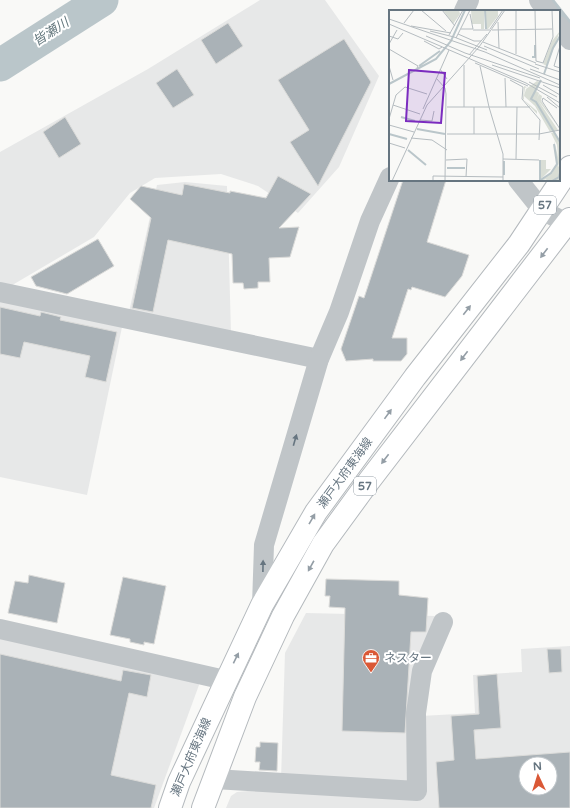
<svg xmlns="http://www.w3.org/2000/svg" width="570" height="808" font-family="'Varela Round','Noto Sans JP',sans-serif">
<rect width="100%" height="100%" fill="#f9f9f7"/>
<g fill="#e7e8e8" fill-rule="evenodd">
<path d="M260,0H325L379,76L339,167L298,213L258,186L221,174L155,178L130,193L94,237L9,287L0,285V152L148,69Z"/>
<path d="M185,182L227,186L231,334L129,312L157,185Z"/>
<path d="M0,300L122,327L87,495L0,477Z"/>
<path d="M306,613L436,616L411,782L281,779L285,653Z"/>
<path d="M0,638L198,680L199,685L154,808H0Z"/>
<path d="M570,646V808H226L231,796L237,792L270,789L426,796L421,716L475,713L473,675L522,672L521,649ZM526,764H550V788H526Z"/>
</g>
<g fill="none" stroke-linecap="round" stroke-linejoin="round">
<path stroke="#bac6ca" stroke-width="5.5" d="M551,0L570,24"/>
<path stroke="#bac6ca" stroke-width="33" d="M0,65L102,0"/>
</g>
<g fill="#aab2b7" stroke="#dbdbd9" fill-rule="evenodd">
<path d="M228,23L243,46L216,64L201,40Z"/>
<path d="M344,39L371,82L318,186L290,142L309,130L278,80Z"/>
<path d="M177,69L194,95L173,108L156,83Z"/>
<path d="M65,117L81,144L59,158L43,132Z"/>
<path d="M278,176L311,194L279,228L299,227L290,257L269,258L270,282H258V288L244,289L243,283H233L232,254L168,240L153,312L132,308L151,218L130,199L141,186L182,195L184,184L230,193V191L266,198Z"/>
<path d="M403,180H446L427,242L469,255L462,276L445,297L412,287L411,290L408,289L392,338H407V354L401,361H373V359L346,361L341,349L359,296L364,298Z"/>
<path d="M98,239L114,266L67,294L36,286L31,277Z"/>
<path d="M0,307L40,316L41,312L61,317L60,320L117,332L106,382L85,377L90,356L24,342L20,358L0,354Z"/>
<path d="M29,575L65,583L57,623L8,613L15,581L28,583Z"/>
<path d="M123,577L166,586L154,644L144,642V645L130,642V639L110,635Z"/>
<path d="M326,579L399,581V595L428,598L426,632H411L405,733L342,731L345,608L329,607L330,596H325Z"/>
<path d="M547,649H561L562,672L549,673Z"/>
<path d="M0,654L121,681L123,670L151,675L147,697L129,693L111,775L156,785L151,808H0Z"/>
<path d="M497,674L501,728L474,730L476,759L570,752V808H439L436,762L454,760L451,716L479,714L477,676ZM526,764H550V788H526Z"/>
<path d="M260,742L278,743L277,771L259,770L260,762H255L256,747H260Z"/>
</g>
<g fill="none" stroke-linecap="round" stroke-linejoin="round">
<defs>
<g id="major">
<path d="M170,808L179,782L262,605L316,512L415,377L519,244L570,167"/>
<path d="M203,808L245,697L283,616L323,544L369,481L570,219"/>
</g>
</defs>
<use href="#major" stroke="#b4b9bd" stroke-width="24"/>
<g stroke="#c0c5c8" stroke-width="20">
<path d="M539,0L547,11"/>
<path d="M464,11L469,0"/>
<path d="M559,26L570,40"/>
<path d="M518,180L542,210L570,225"/>
<path d="M0,292L319,359"/>
<path d="M262,605L264,545L319,359L339,312L370,221L390,177"/>
<path d="M0,629L225,680"/>
<path d="M214,779L417,791L416,713L422,671L443,622"/>
</g>
<use href="#major" stroke="#fff" stroke-width="22"/>
</g>
<defs><path id="oneway-solid" d="M-6-.8H1V-3.2L6.5 0L1 3.2V.8H-6Z"/></defs>
<g fill="#949ea6">
<use href="#oneway-solid" transform="translate(544 253) rotate(127)"/>
<use href="#oneway-solid" transform="translate(467 310) rotate(-52)"/>
<use href="#oneway-solid" transform="translate(464 356) rotate(127)"/>
<use href="#oneway-solid" transform="translate(388 414) rotate(-54)"/>
<use href="#oneway-solid" transform="translate(385 459) rotate(127)"/>
<use href="#oneway-solid" transform="translate(312 519) rotate(-60)"/>
<use href="#oneway-solid" transform="translate(311 566) rotate(119)"/>
<use href="#oneway-solid" transform="translate(236 658) rotate(-64)"/>
</g>
<g fill="#667580">
<use href="#oneway-solid" transform="translate(295 440) rotate(-74)"/>
<use href="#oneway-solid" transform="translate(263 566) rotate(-89)"/>
</g>
<defs>
<symbol id="office-pin" viewBox="-11 -11 22 30"><path d="M0 17L-7.5 6A9.5 9.5 0 1 1 7.5 6Z" fill="#da5836" stroke="#fff"/><path d="M-6-3h4V-5.5h4V-3h4V5H-6ZM-1-4.5V-3h2v-1.5ZM-6 0V1H6V0Z" fill="#fff"/></symbol>
</defs>
<g fill-rule="evenodd">
<use href="#office-pin" x="361" y="648" width="20" height="27"/>
</g>
<g text-anchor="middle" dominant-baseline="central" stroke-width="4" stroke-linejoin="round" paint-order="stroke">
<g fill="#fff" stroke="#949ea6" stroke-width="1">
<rect x="534" y="196" width="22" height="18" rx="3"/>
<rect x="354" y="477" width="22" height="18" rx="3"/>
</g>
<g font-size="11" font-weight="bold" fill="#667580">
<text x="545" y="205">57</text>
<text x="365" y="486">57</text>
</g>
<g font-size="12" fill="#667580" stroke="#fff">
<text transform="translate(345 473) rotate(-54)">瀬戸大府東海線</text>
<text transform="translate(191 757) rotate(-67)">瀬戸大府東海線</text>
</g>
<g font-size="12" fill="#667580" stroke="#fff" text-anchor="start">
<text x="384" y="658">ネスター</text>
</g>
<g font-size="13" font-style="italic" fill="#60747a" stroke="#fff">
<text transform="translate(51 32) rotate(-33)">皆瀬川</text>
</g>
</g>
<g transform="translate(389 10)">
<rect width="171" height="171" fill="#f9f9f7"/>
<path d="M54,0H70L71,4L64,14ZM82,0H95V19H92V14H83ZM97,0H109V6L99,19H97ZM171,21L158,56L154,54L163,31ZM148,71L151,72L147,81L150,83L148,89L150,84L153,86L152,91L171,119L149,90L169,120L165,121L146,90L164,121L161,122L146,96L135,86V90L148,101V104L134,89L135,76L138,77L136,78L135,86L137,79ZM165,122L171,133V171H156L170,156L168,135L162,123ZM165,130L170,151L169,158L158,169L150,171L163,163L168,154ZM152,150H157V159H162L152,169Z" fill="#d9ded6"/>
<path fill="none" stroke="#bac6ca" stroke-width="2" d="M96,0L97,19M143,47H146V35M30,56L51,41M155,64L164,38L171,26M152,70L142,89L147,92L171,132M0,74L47,49L62,31L76,0M12,107L26,111M28,119L56,124M0,124L18,129M19,140L37,155M58,158H76M115,165V151M151,170V150M150,171L162,163L168,154L165,134M163,171L170,167L171,163"/>
<path fill="none" stroke="#b5bcc0" stroke-width="1" d="M32,0L57,21M53,0L66,16M127,0V44M146,0L147,51L154,53L164,27L163,0M0,9L96,42L171,75M109,12L110,38M15,13L25,0M0,14L137,73L171,93M22,16L62,23M72,19H84L81,4M101,19L114,0M84,20H101M103,20L163,19M41,21L65,27L98,40M69,24L85,31H92M60,25L74,0M0,26L9,29L14,23M37,26L76,43L151,68M67,28L81,0M35,31L50,39L53,37M94,32L147,53M0,34L8,20M95,36L150,59M171,36L165,56L171,58M0,39L29,56L28,58M80,45L98,24M86,53L139,76M146,54L171,62M75,55V97M103,55L171,78M0,56L4,70M91,56L100,97L114,144V171M51,59L58,69M141,59L171,70M47,68L56,78L57,84L56,171M116,68L117,97M121,70L134,77L133,89L151,110L150,130M140,72L168,87M154,75L171,85M158,87L171,98M4,95L31,104M58,97H141M168,98L154,88L153,91L171,119M34,99L60,40M0,109L7,85L16,77L38,84M31,110L43,111L45,101M0,115L25,122M58,124H150L171,120M85,124V97M22,128L43,130L58,140M0,133L16,138M114,149L150,150M127,149L128,97M57,150L78,149L77,167M3,171L38,95L90,37L116,0M44,171V166L114,167"/>
<path fill="#7b2cbf" fill-opacity="0.15" stroke="#7b2cbf" stroke-width="2" d="M20,60L56,63L52,113L17,111Z"/>
<rect width="171" height="171" fill="none" stroke="#667580" stroke-width="2"/>
</g>
<g transform="translate(538 776) rotate(356)"><circle r="19" fill="#ffffff" stroke="#c2c8cc"/>
<path d="M0-3L7 15L0 10L-7 15Z" fill="#da5836"/>
<text y="-6" font-size="11" font-weight="bold" text-anchor="middle" fill="#667580">N</text>
</g>
</svg>
